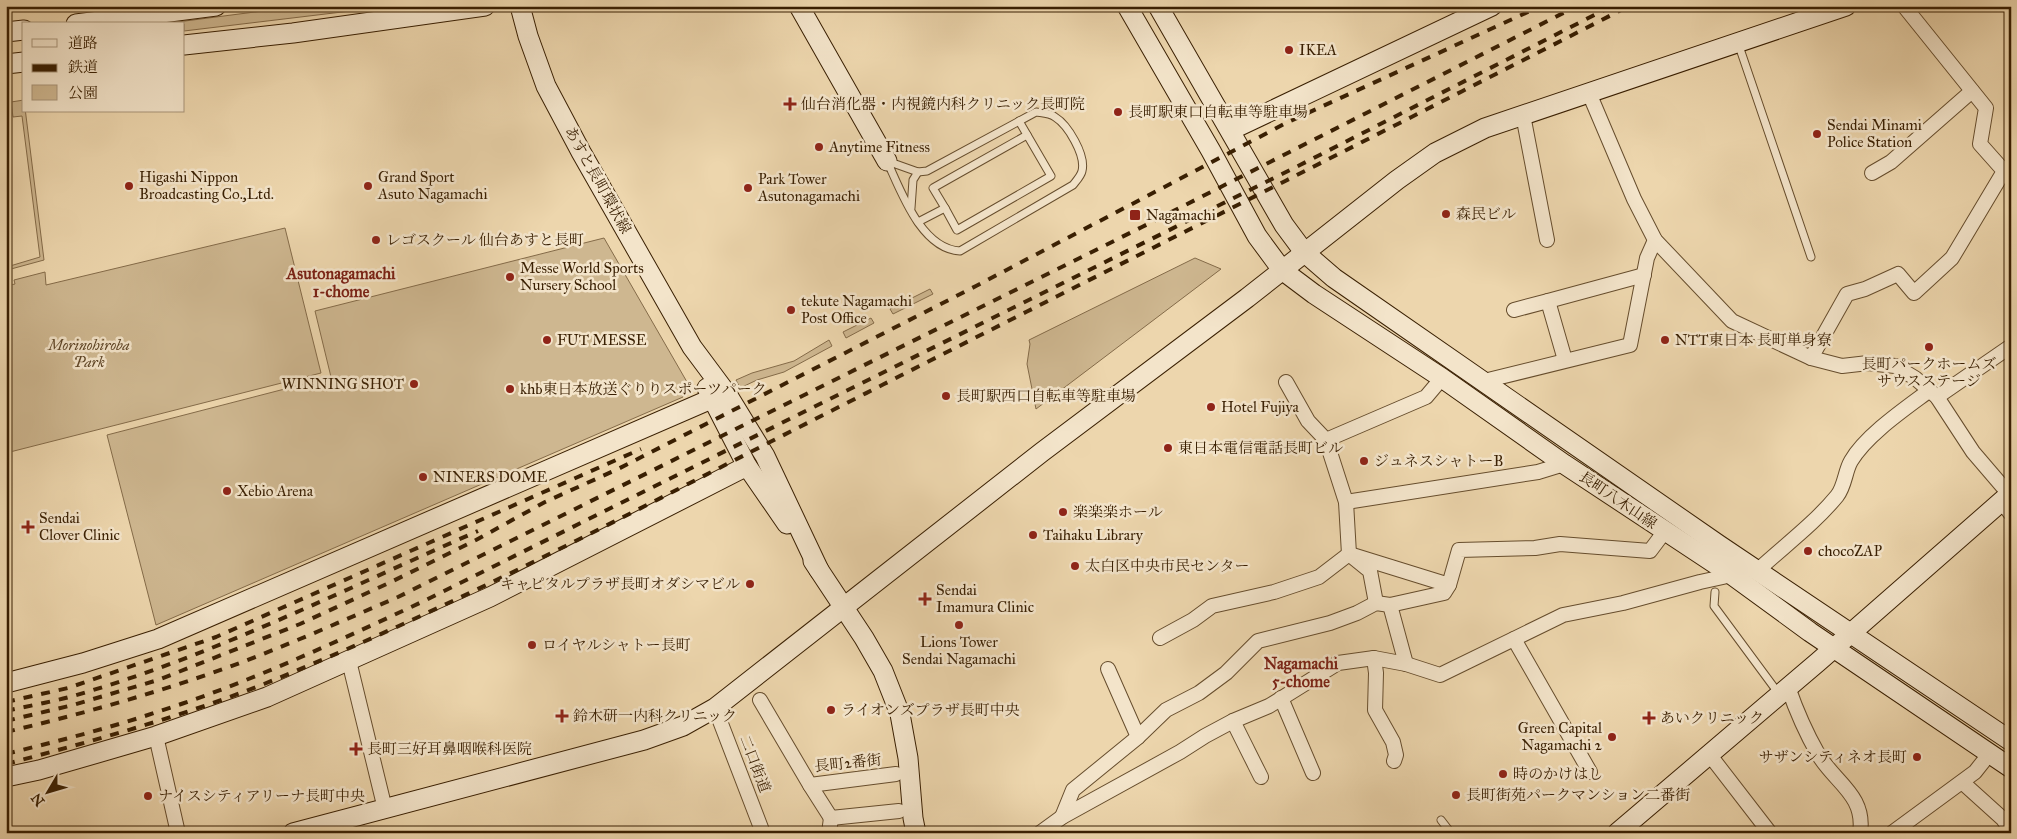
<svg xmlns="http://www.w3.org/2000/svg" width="2017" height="839" font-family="'IM FELL Great Primer','Noto Serif JP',serif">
<rect width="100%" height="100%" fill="#edd6ad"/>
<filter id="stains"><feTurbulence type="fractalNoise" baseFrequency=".004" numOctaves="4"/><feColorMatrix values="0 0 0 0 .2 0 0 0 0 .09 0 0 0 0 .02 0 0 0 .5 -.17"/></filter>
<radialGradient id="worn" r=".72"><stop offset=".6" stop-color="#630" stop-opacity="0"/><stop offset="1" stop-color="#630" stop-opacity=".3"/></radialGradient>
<g fill="#ceb790" stroke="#846b49">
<path d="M301,6H392L184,31V24H162Z"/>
<path d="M24,100L44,260L11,269L10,266L40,257L22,116L13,117L11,102Z"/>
<path d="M285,228L321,373L6,453V286L15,284L14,280L45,272L46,285Z"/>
<path d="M604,238L687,382L683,397L156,625L107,435L331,377L315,311Z"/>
<path d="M1195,258L1221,269L1036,409L1027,364L1030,344L1029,340Z"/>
<path d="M930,289L933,294L893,314L890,309Z"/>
<path d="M871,318L874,323L846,338L843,332Z"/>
<path d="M829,340L832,346L784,372L757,380L740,388L736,380L752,373L794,361Z"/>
</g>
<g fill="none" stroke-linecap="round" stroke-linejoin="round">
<defs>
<g id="lane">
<path d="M1738,43L1811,257"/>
<path d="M1036,112C1042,113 1050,113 1055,117C1068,125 1086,155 1082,171C1081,176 1076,181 1073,185L960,251C921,249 901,191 887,161L918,172L927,171Z"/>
<path d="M911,208L913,180L918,172"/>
<path d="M945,208L933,188L1027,135"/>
<path d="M918,222L945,208L957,230L1051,176L1019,121"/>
<path d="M1715,592L1714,606L1779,694"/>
<path d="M1441,820L1451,833"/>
</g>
<g id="street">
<path d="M1589,93L1634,199L1655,240L1732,321L1811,358L1842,366L1868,363L1895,366L1915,378L1937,397L1973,452L2009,494"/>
<path d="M1523,115L1547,240"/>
<path d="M1872,173L1891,162L1972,91"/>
<path d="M1514,310L1548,301"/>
<path d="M1811,358L1847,294L1865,289L1898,274L1914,293L1952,258L2004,171L1980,144L1986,108L1904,6"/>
<path d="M1565,360L1548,301L1644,275"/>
<path d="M1484,381L1630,345L1647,258L1655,240"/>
<path d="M1286,382L1308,421L1326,440L1346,502L1349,554L1370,571L1376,603"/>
<path d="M1937,397L2011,346"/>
<path d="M1326,440L1426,397L1442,378"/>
<path d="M2001,501L2011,514"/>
<path d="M1346,502L1538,472L1564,464"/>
<path d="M1757,571C1784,546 1814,524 1837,496C1845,486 1845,471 1851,461C1866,435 1906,408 1930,390"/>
<path d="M1390,605L1406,664"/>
<path d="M1160,638L1193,620L1212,606L1274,592L1319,577L1349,554L1449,585L1459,550L1535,548L1560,544L1650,551L1665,531"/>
<path d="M1514,639L1590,772"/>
<path d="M1374,658L1376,673L1375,710L1393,742L1396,755L1394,761"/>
<path d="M349,661L385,809"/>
<path d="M1108,669L1138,737"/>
<path d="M1788,687C1796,710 1806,733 1818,754C1834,782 1866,795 1860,833"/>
<path d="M1281,698L1313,773"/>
<path d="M760,700L810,785L896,774"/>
<path d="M715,708L763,833"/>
<path d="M1233,721L1261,777"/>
<path d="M156,736L178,833"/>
<path d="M1709,754L1770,833"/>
<path d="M1962,782L2003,819L2011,831"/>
<path d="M810,785L831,818L899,811"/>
<path d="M1062,817L1073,790L1138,737L1166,710L1199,693L1226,673L1258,641L1330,623L1357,613L1376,603L1390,605L1444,593L1449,585"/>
<path d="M829,833L831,818"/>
<path d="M1040,833L1062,817L1180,752L1205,736L1233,721L1269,706L1338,663L1374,658L1406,664L1440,675L1563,615L1623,603L1700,582L1732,575"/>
<path d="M1892,833L1975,772L1990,753"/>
</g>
<g id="secondary">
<path d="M520,6L528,36L546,86L581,152L692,347L727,394L765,456L819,570"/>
<path d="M799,6L887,161"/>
<path d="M1127,6L1211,151L1257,236L1282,270L1314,294L1442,378L1564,464L1732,575L1810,632L2011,768"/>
<path d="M1158,6L1284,225L1304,252L1334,278L1719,545L2011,741"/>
<path d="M76,24L216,6"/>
<path d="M6,32L24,30"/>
<path d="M184,45L293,33L485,6"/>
<path d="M6,64L24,62"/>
<path d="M1231,130L1492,6"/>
<path d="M707,388L747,466L787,524"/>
<path d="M813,561L864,638L883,671L900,714L908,758L913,818L916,833"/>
<path d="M6,683L83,663L158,639L711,399"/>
<path d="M6,777L39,770L156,736L267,697L490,597L747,466"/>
<path d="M293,833L644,740L683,726L715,708L1042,452L1247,298L1397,180L1435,153L1485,128L1846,6"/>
<path d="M1617,833L1818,662L2011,493"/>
</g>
</defs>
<use href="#lane" stroke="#664d2d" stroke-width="9"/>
<use href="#street" stroke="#664d2d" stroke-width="16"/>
<use href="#secondary" stroke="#391f02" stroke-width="21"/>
<use href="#lane" stroke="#f3e4ca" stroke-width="7"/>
<use href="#street" stroke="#f3e4ca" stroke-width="14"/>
<use href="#secondary" stroke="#f3e4ca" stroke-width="19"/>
<g stroke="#391f02" stroke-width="4" stroke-dasharray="9 9" stroke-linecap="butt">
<path d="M6,702L68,688L216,637L641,449"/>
<path d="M6,711C28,706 51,702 73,696C213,656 345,589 478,531"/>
<path d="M6,721L73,705L158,680L300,624L391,582L476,540L545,502L618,469L976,286L1288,122L1541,6"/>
<path d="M6,732C82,714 156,693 229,667C286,646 342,621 398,597L1142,227L1577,6"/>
<path d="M6,754C58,741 110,728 160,711C251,682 338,641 424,601L1300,165L1612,6"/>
<path d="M6,764C93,741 180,717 264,684C460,605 645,505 833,410C1098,275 1364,142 1629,6"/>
</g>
</g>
<g fill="#8f2418" stroke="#f3e4ca" stroke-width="2">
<circle cx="1289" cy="50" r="5"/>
<path d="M787.5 96.5h5v5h5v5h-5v5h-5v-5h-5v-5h5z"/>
<circle cx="1118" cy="112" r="5"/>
<circle cx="1817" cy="134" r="5"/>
<circle cx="819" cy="147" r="5"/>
<circle cx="129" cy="186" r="5"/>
<circle cx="368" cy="186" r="5"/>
<circle cx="748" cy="188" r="5"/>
<circle cx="1446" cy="214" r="5"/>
<rect x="1129" y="209" width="12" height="12" rx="2.5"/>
<circle cx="376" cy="240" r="5"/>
<circle cx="510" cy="277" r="5"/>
<circle cx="791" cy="310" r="5"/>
<circle cx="547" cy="340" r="5"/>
<circle cx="1665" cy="340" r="5"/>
<circle cx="1929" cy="347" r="5"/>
<circle cx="414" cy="384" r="5"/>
<circle cx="510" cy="389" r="5"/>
<circle cx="946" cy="396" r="5"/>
<circle cx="1211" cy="407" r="5"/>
<circle cx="1168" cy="448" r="5"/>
<circle cx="1364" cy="461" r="5"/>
<circle cx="423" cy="477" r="5"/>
<circle cx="227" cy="491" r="5"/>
<circle cx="1063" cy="512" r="5"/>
<path d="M25.5 519.5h5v5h5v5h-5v5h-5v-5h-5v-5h5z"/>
<circle cx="1033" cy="535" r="5"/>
<circle cx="1808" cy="551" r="5"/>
<circle cx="1075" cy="566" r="5"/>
<circle cx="750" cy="584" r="5"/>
<path d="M922.5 591.5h5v5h5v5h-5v5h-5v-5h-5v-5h5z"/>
<circle cx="959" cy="625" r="5"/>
<circle cx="532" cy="645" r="5"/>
<circle cx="831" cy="710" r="5"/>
<path d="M559.5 708.5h5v5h5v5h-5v5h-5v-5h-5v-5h5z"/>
<path d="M1646.5 710.5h5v5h5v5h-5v5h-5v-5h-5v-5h5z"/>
<circle cx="1612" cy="737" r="5"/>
<path d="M353.5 741.5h5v5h5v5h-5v5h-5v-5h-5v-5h5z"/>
<circle cx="1917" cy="757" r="5"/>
<circle cx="1503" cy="774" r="5"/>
<circle cx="1456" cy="795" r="5"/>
<circle cx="148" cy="796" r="5"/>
</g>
<g text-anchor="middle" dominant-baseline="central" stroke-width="5" stroke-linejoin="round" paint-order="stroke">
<g font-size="15" fill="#391f02" stroke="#f3e4ca" text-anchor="start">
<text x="1299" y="50">IKEA</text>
<text x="801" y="104">仙台消化器・内視鏡内科クリニック長町院</text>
<text x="1128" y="112">長町駅東口自転車等駐車場</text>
<text x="1827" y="125">Sendai Minami<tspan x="1827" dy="17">Police Station</tspan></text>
<text x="829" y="147">Anytime Fitness</text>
<text x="139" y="177">Higashi Nippon<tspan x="139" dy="17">Broadcasting Co.,Ltd.</tspan></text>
<text x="378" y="177">Grand Sport<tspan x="378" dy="17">Asuto Nagamachi</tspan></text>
<text x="758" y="179">Park Tower<tspan x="758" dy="17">Asutonagamachi</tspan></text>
<text x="1456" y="214">森民ビル</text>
<text x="1146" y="215">Nagamachi</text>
<text x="386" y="240">レゴスクール 仙台あすと長町</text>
<text x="520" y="268">Messe World Sports<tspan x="520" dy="17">Nursery School</tspan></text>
<text x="801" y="301">tekute Nagamachi<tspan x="801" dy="17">Post Office</tspan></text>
<text x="557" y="340">FUT MESSE</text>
<text x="1675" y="340">NTT東日本 長町単身寮</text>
<text x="1929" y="364" text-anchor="middle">長町パークホームズ<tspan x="1929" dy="17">サウスステージ</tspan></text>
<text x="404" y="384" text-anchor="end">WINNING SHOT</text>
<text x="520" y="389">khb東日本放送ぐりりスポーツパーク</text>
<text x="956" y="396">長町駅西口自転車等駐車場</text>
<text x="1221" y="407">Hotel Fujiya</text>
<text x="1178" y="448">東日本電信電話長町ビル</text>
<text x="1374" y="461">ジュネスシャトーB</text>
<text x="433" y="477">NINERS DOME</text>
<text x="237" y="491">Xebio Arena</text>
<text x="1073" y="512">楽楽楽ホール</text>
<text x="39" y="518">Sendai<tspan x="39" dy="17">Clover Clinic</tspan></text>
<text x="1043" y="535">Taihaku Library</text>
<text x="1818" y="551">chocoZAP</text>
<text x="1085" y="566">太白区中央市民センター</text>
<text x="740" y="584" text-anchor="end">キャピタルプラザ長町オダシマビル</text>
<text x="936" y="590">Sendai<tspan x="936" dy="17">Imamura Clinic</tspan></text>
<text x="959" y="642" text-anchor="middle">Lions Tower<tspan x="959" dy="17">Sendai Nagamachi</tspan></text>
<text x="542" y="645">ロイヤルシャトー長町</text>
<text x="841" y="710">ライオンズプラザ長町中央</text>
<text x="573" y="716">鈴木研一内科クリニック</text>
<text x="1660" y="718">あいクリニック</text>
<text x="1602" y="728" text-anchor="end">Green Capital<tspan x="1602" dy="17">Nagamachi 2</tspan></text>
<text x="367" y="749">長町三好耳鼻咽喉科医院</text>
<text x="1907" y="757" text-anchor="end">サザンシティネオ長町</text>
<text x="1513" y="774">時のかけはし</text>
<text x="1466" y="795">長町街苑パークマンション二番街</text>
<text x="158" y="796">ナイスシティアリーナ長町中央</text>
</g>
<g font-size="15" fill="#391f02" stroke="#f3e4ca">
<text transform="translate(598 180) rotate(61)">あすと長町環状線</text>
<text transform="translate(1618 500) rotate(34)">長町八木山線</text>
<text transform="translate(848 763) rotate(-6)">長町2番街</text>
<text transform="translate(755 764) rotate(69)">二口街道</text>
</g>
<g font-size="15" font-style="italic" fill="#5e4526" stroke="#f3e4ca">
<text x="89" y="345">Morinohiroba<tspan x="89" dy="17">Park</tspan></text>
</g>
<g font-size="16" font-weight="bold" fill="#7a1f14" stroke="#f3e4ca">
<text x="341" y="273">Asutonagamachi<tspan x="341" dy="18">1-chome</tspan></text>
<text x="1301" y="663">Nagamachi<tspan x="1301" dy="18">5-chome</tspan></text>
</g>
</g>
<rect width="2017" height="839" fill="none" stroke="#edd6ad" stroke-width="25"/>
<rect x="8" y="8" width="2002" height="824" fill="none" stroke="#391f02" stroke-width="2.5"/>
<rect x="12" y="12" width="1992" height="814" fill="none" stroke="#391f02"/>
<rect x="22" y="22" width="162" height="90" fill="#f3e4ca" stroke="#a9957a"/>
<rect x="32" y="39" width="25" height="8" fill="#f3e4ca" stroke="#a9957a"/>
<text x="68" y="48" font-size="15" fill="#391f02">道路</text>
<rect x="32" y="64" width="25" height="8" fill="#391f02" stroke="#a9957a"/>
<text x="68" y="72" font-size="15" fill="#391f02">鉄道</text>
<rect x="32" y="85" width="25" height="15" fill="#ceb790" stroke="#a9957a"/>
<text x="68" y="98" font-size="15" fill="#391f02">公園</text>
<g transform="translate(48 792) rotate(232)" stroke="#f3e4ca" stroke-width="4" paint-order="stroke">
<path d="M0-4L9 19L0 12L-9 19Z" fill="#391f02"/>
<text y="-8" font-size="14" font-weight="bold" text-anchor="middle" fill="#391f02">N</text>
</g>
<rect width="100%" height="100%" filter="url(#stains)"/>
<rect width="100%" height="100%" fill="url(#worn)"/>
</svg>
